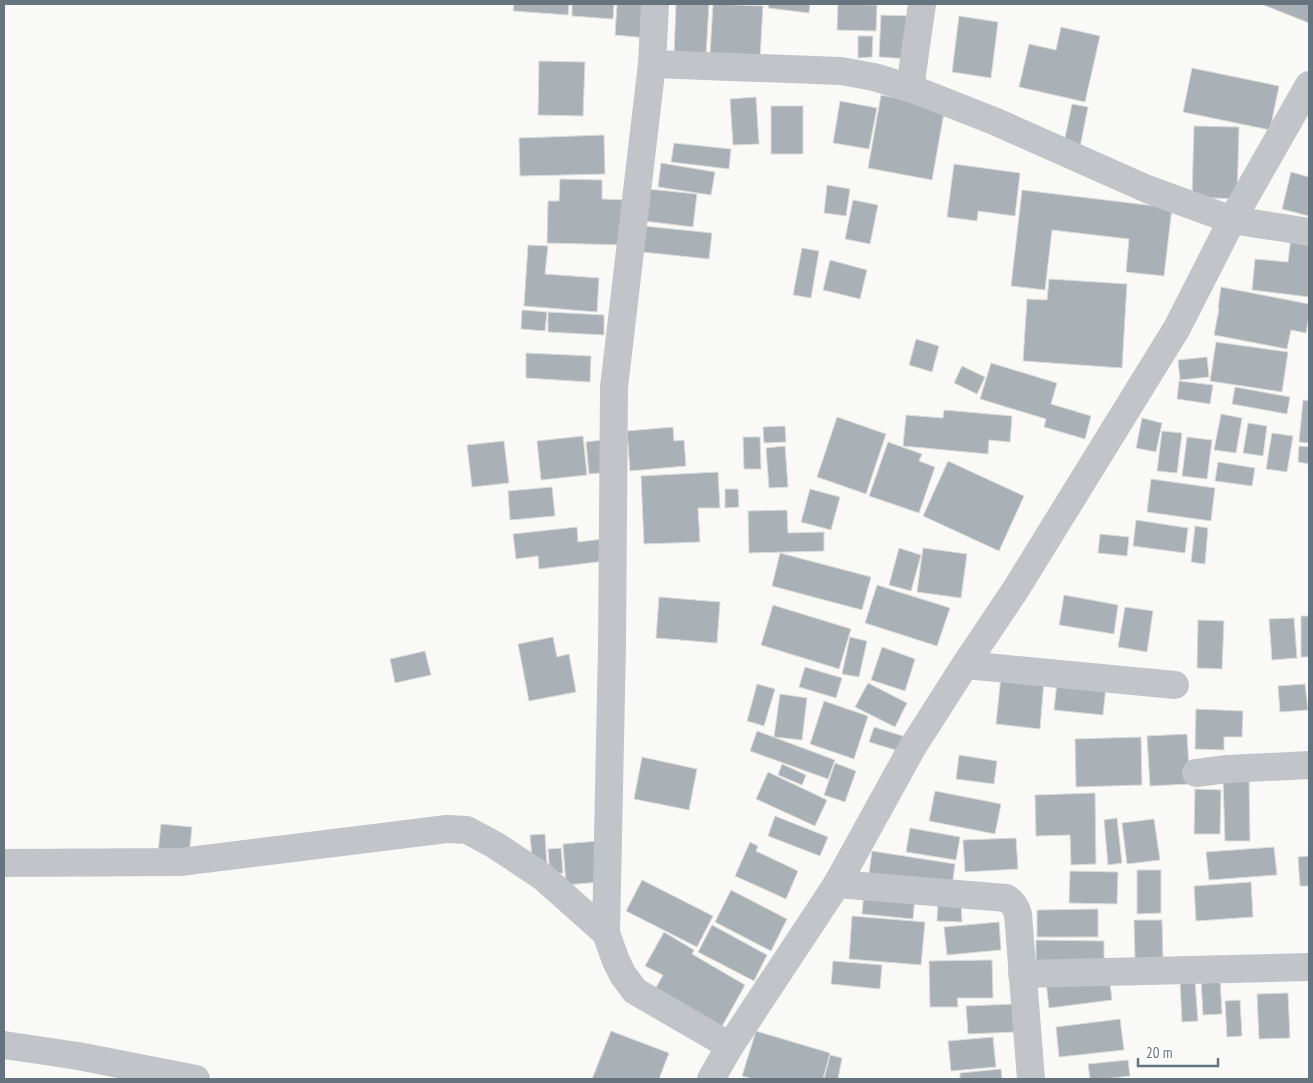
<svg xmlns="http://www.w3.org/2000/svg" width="1313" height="1083" font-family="'PT Sans Narrow',sans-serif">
<rect width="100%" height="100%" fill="#f9faf8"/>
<g fill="#a9b0b6" stroke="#dbdcda">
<path d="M514,4H569L568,15L513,11Z"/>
<path d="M572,4H614L613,19L572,16Z"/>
<path d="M617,4H650L647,38L615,35Z"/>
<path d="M676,4H709L706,56L674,54Z"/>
<path d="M713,4L763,6L760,58L710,55Z"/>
<path d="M769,4H810L809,13L768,8Z"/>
<path d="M838,4L877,5L876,31L837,30Z"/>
<path d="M1261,4H1309V23Z"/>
<path d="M881,15L911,16L909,59L879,57Z"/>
<path d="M959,16L998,22L991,78L952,72Z"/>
<path d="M1061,27L1100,36L1085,102L1019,87L1029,44L1056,50Z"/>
<path d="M858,36H873L872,57L858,58Z"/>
<path d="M539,61L585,62L583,116L538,115Z"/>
<path d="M1192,68L1279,86L1270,130L1183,112Z"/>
<path d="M881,95L945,107L932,180L868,168Z"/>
<path d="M756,97L759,144L733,145L730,99Z"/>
<path d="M840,101L877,108L869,149L833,143Z"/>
<path d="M1072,104L1088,107L1080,147L1064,143Z"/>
<rect x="771" y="106" width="32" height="48"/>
<path d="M1194,126L1239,127L1237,199L1192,197Z"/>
<path d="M604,135L605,174L520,176L519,138Z"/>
<path d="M674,143L731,149L729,169L671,162Z"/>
<path d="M661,163L715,172L711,195L658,187Z"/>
<path d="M954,164L1020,173L1015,216L978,211L977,221L947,217Z"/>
<path d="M1291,172L1309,177V216L1282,209Z"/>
<path d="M560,179L602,180V199L627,200L625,245L547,243L548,201H559Z"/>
<path d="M827,185L850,189L846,216L824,213Z"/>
<path d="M648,189L697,194L693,227L644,221Z"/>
<path d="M1022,190L1172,208L1164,276L1126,272L1129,239L1052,230L1045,290L1011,286Z"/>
<path d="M853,200L878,205L870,244L845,239Z"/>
<path d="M644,226L712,233L709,259L642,252Z"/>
<path d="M1291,237L1309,239V297L1252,290L1255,259L1288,262Z"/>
<path d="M528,245L548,246L545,274L599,278L597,312L524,306Z"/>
<path d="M802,248L819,251L811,298L793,295Z"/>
<path d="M830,260L867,270L860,299L823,290Z"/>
<path d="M1049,279L1127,284L1122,368L1023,361L1027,299L1047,300Z"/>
<path d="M1221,287L1309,304V316L1306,333L1291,330L1287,349L1214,335L1219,309L1218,308Z"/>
<path d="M522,310L547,312L545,331L521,329Z"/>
<path d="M548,312L604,315V335L548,332Z"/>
<path d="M916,339L939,346L932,372L909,365Z"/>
<path d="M1216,342L1288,352L1282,392L1210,381Z"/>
<path d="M526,353L591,356L590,382L526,378Z"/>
<path d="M1207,357L1209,377L1180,380L1178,360Z"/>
<path d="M991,363L1057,383L1051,404L1091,416L1085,439L1044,427L1046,419L980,399Z"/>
<path d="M962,366L985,377L977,394L954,383Z"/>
<path d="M1179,381L1213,385L1210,404L1177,399Z"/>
<path d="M1235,387L1290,397L1287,414L1232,404Z"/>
<path d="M1303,400L1309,401V443L1299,442Z"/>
<path d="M944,410L1012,416L1010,442L989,440L988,454L903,446L906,415L943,418Z"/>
<path d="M1221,414L1242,418L1236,453L1214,450Z"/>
<path d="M837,417L886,434L866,494L817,477Z"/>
<path d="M1142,418L1162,423L1156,452L1136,448Z"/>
<path d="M1248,423L1267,426L1263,456L1243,453Z"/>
<path d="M785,426L786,442L764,443L763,427Z"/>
<path d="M673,427L674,441L684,440L686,466L630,471L627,431Z"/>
<path d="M1162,431L1182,433L1177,473L1157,471Z"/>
<path d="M1272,433L1293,436L1287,472L1266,469Z"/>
<path d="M583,436L587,475L541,480L537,441Z"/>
<path d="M743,437H760L761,469H744Z"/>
<path d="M1187,437L1212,440L1207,479L1182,476Z"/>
<path d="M610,439L613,472L589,474L586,442Z"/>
<path d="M504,441L509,483L472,487L467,445Z"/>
<path d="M888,442L922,454L919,461L935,467L919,513L869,496Z"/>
<path d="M785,446L788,487L769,488L766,448Z"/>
<path d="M1299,446L1309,447V464L1298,462Z"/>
<path d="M948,461L1024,496L999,551L923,516Z"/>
<path d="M1218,462L1255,468L1252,486L1215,481Z"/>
<path d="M718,472L720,508H698L700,542L644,544L641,476Z"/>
<path d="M1151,479L1215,488L1211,521L1147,512Z"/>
<path d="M552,487L555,516L510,520L508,491Z"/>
<path d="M725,489H738L739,507L725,508Z"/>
<path d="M810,489L840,497L831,530L801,522Z"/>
<path d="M787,510L788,533L824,532V551L749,553L748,511Z"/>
<path d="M1136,520L1188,528L1185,553L1133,546Z"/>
<path d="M1195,526L1208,528L1205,564L1191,562Z"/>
<path d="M577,527L578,542L603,539L606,561L539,569L538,556L516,559L513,534Z"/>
<path d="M1100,534L1129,537L1127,556L1098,553Z"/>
<path d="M899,548L921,555L911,591L889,585Z"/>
<path d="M923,548L967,554L961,598L917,592Z"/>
<path d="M780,553L871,577L862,610L772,586Z"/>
<path d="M877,585L950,608L937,646L865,623Z"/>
<path d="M1064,595L1118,605L1114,634L1059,625Z"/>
<path d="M659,597L720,602L717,643L656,638Z"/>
<path d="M773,605L851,629L839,669L761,645Z"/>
<path d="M1125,607L1153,611L1147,652L1118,647Z"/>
<rect x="1301" y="616" width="8" height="41"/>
<path d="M1294,618L1297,658L1272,660L1269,619Z"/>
<path d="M1198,620L1224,621L1222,669L1197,668Z"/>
<path d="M553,637L557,657L569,654L576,692L529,701L518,644Z"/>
<path d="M850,637L867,641L859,677L842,674Z"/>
<path d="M882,647L915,659L905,691L871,680Z"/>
<path d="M425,651L431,675L395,683L390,659Z"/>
<path d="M805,667L842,678L836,698L799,687Z"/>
<path d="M1001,676L1044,680L1040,729L996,724Z"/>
<path d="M1057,682L1106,687L1103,715L1054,710Z"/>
<path d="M868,683L907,703L895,727L855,707Z"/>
<path d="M757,684L775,689L764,726L747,721Z"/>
<path d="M1305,684L1308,710L1280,712L1278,686Z"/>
<path d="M780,694L807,698L802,740L774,737Z"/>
<path d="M824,701L868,716L854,759L810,744Z"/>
<path d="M1196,709L1243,711L1242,737H1224V750L1195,749Z"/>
<path d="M874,727L906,737L902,752L869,742Z"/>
<path d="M757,731L835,760L828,779L750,751Z"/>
<path d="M1187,734L1190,784L1150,786L1147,736Z"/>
<path d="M1141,737L1142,785L1076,787L1075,739Z"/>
<path d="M959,755L997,761L994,784L956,779Z"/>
<path d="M642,757L697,769L689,810L634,799Z"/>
<path d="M835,763L856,771L845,802L824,795Z"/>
<path d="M782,764L806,775L802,785L778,775Z"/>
<path d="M768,772L827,800L815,826L756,799Z"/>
<path d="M1249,776L1250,841H1225L1223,777Z"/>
<path d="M1195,789L1221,790L1220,834H1194Z"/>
<path d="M935,791L1001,804L995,834L929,821Z"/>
<path d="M1095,793L1096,864L1071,865L1070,835L1036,836L1035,795Z"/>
<path d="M775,816L828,837L820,856L768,836Z"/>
<path d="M1117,818L1122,863L1108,865L1104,820Z"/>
<path d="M1154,819L1160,860L1127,864L1122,823Z"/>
<path d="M161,824L192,827L189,856L158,852Z"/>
<path d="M910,828L960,837L956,860L906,852Z"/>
<path d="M545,834L547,867L533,869L530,835Z"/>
<path d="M1016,838L1018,869L965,872L963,840Z"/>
<path d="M598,841L601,882L566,885L563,844Z"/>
<path d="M750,842L758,846L756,851L798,871L786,899L735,876Z"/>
<path d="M1274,847L1277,875L1209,880L1206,852Z"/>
<path d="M561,848L563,873L550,874L548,849Z"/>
<path d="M872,851L955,864L952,886L869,873Z"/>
<path d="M1309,856V886H1300L1298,857Z"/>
<path d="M1137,870H1161V913L1137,914Z"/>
<path d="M1070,871L1118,872L1117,904L1069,903Z"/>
<path d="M642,880L713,916L697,947L626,911Z"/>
<path d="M1251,882L1253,917L1196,921L1194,886Z"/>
<path d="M731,890L787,919L771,951L715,922Z"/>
<path d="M864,892L915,896L913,919L862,914Z"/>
<path d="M938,899H961L962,922L937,921Z"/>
<path d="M1098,909V937H1037V910Z"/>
<path d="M852,916L925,922L921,965L849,959Z"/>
<path d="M1134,920H1162L1163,959H1135Z"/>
<path d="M999,922L1001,950L947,955L944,927Z"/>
<path d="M712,925L767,955L754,981L698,952Z"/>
<path d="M664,932L694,950L692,954L745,985L720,1030L654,991L663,975L645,966Z"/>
<path d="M1036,940L1104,941V970L1036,968Z"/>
<path d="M992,960L993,998H957L958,1007H930L929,961Z"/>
<path d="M833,961L882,965L880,989L831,984Z"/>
<path d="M1109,975L1112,1000L1049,1008L1046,982Z"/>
<path d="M1220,978L1222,1014L1203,1015L1201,979Z"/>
<path d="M1195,980L1198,1021L1182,1022L1180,981Z"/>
<path d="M1288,993L1290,1038L1259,1039L1257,994Z"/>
<path d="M1240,1000L1242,1036L1227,1037L1225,1001Z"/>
<path d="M1014,1004L1015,1032L968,1034L966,1006Z"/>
<path d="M1120,1019L1124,1050L1059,1057L1056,1027Z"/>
<path d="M611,1031L669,1053L659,1079H592Z"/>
<path d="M756,1031L830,1053L823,1079H754L742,1076Z"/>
<path d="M993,1037L996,1067L951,1071L948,1041Z"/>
<path d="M830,1055L842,1058L838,1079H824Z"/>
<path d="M1128,1060L1130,1076L1104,1079H1090L1088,1064Z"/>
<path d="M1001,1069L1002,1079H960V1073Z"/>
</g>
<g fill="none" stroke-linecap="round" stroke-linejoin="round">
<g stroke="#c1c5c9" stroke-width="28">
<path d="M655,4L652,64L614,387L612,646L606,933L616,961L623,975L635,991L730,1046"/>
<path d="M652,64L841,71L874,77L910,88L994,121L1147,189L1232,220L1309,232"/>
<path d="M910,88L922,4"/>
<path d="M965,665L1175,685"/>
<path d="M1196,773L1227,769L1309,765"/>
<path d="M4,863L180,862L447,829L467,830L495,845L543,877L606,933"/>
<path d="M837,884L1006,898C1013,902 1016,907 1018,914L1031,1079"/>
<path d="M1022,974L1309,967"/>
<path d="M4,1045L78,1056L196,1079"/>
</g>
<path stroke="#c1c5c9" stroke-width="28" d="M711,1079L730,1046L837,884L912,748L965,665L1016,589L1177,328L1232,220L1309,85"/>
</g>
<rect width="1313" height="1083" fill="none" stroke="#667480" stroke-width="10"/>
<path d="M1138 1058v8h80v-8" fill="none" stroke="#667480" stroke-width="2.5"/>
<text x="1146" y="1058" font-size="15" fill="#667480" stroke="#ffffff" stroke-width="4" paint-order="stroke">20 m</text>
</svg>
